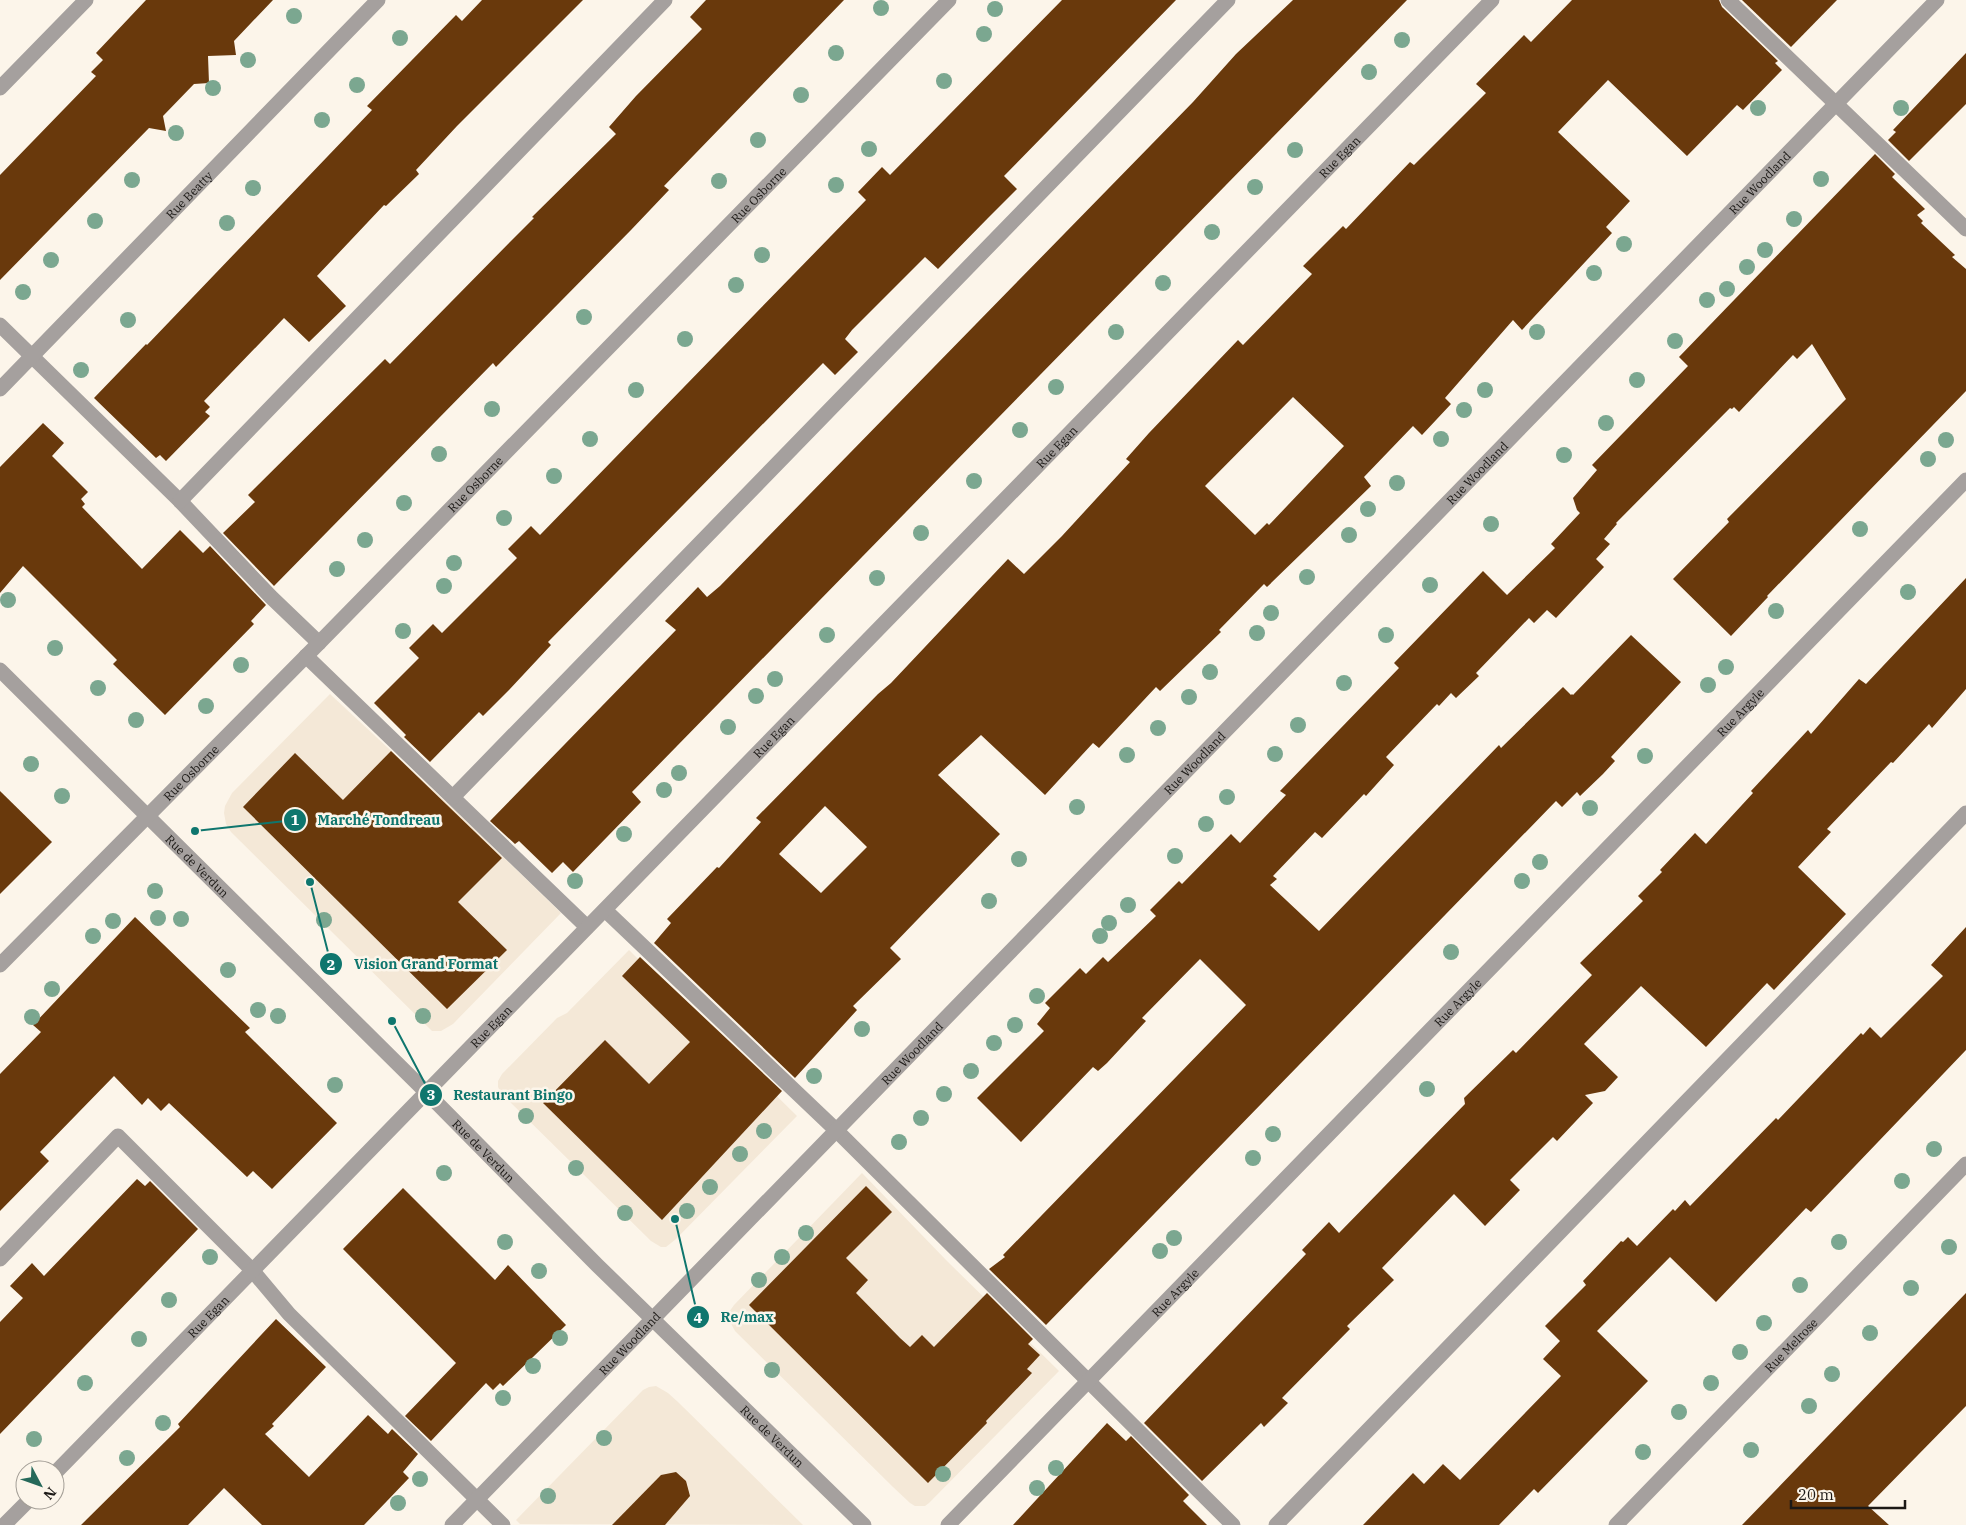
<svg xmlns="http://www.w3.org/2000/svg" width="1966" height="1525" font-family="'IBM Plex Serif',serif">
<rect width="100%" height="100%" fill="#fcf5ea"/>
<g fill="#f4e8d7">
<path d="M330,694L459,814L561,913L453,1024L441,1031H432L231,832L226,824L224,813L225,806L232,793Z"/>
<path d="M629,950L797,1116L676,1239L666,1247H661L651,1241L501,1093L498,1087V1081L502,1074L557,1018L567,1013Z"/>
<path d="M862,1173L947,1261L1059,1371L929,1503L925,1506H915L910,1503L893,1487L735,1331L729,1320V1312L734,1305Z"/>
<path d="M656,1386L668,1393L678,1402L803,1525L520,1524L516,1520L643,1390L649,1387Z"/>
</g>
<g fill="#69390c" fill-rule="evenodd">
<path d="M146,0H273L234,41L236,55L208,56L209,83L194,84L163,116L166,131L149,128L0,280V175L96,76L91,72L103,60L96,53Z"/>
<path d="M482,0H583L457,126L416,170L419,174L386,206L384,205L317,276L346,306L309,342L284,318L204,401L210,407L205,412L210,416L166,461L160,455L156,458L94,398L146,344L147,345L372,110L367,106L456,15L462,21Z"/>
<path d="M706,0H844L664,186L669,190L631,230L496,367L493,363L274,586L223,533L255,502L248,495L385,359L390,364L510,242L534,218L532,217L616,134L609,127L636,96L702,29L690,17Z"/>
<path d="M1062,0H1176L1004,176L1017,189L988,218L938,269L925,257L852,330L845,339L858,352L835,375L823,363L548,642L551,645L509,690L483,716L479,712L430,762L404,737L406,735L374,703L419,658L409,648L433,624L442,633L517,558L508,549L531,526L540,535L866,200L858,192L882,167L890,175Z"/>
<path d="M1293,0H1407L632,792L641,802L573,872L563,862L552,873L519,841L515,844L490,821L676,630L665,621L698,587L707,597L720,586L1193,102L1236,54Z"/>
<path d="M1572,0H1719L1722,7L1778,61L1775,63L1782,70L1743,110L1737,105L1687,156L1608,80L1558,132L1630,201L1606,227L1612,233L1522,330L1513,320L1445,398L1451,404L1422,435L1413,426L1364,477L1371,486L1267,587L1264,584L1219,630L1221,632L1160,691L1156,687L1099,748L1093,743L1045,795L981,735L938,775L1000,834L890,948L901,959L853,1006L857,1010L795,1078L654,943L671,923L667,919L717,867L719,868L761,822L756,818L878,694L891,683L1008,559L1024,574L1062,536L1130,462L1126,459L1149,433L1238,340L1243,345L1312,274L1303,266L1343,226L1346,229L1410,162L1414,165L1486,93L1476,84L1524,35L1531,42ZM1293,397L1344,446L1269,525L1267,523L1255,535L1205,486ZM825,806L867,847L821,893L779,854Z"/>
<path d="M1742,0H1837L1791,47Z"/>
<path d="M1966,53V104L1909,161L1888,140L1896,132L1893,130Z"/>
<path d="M1875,154L1895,174L1892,177L1925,209L1917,215L1923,221L1921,223L1955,255L1952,257L1966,269V391L1767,596L1768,597L1731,636L1673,579L1729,522L1727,519L1846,399L1812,344L1797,359L1793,355L1739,412L1734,407L1732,409L1730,408L1616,523L1617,524L1604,539L1610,544L1596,559L1604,567L1556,618L1547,610L1534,623L1529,618L1476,673L1479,676L1456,698L1451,693L1439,706L1437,704L1386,757L1394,765L1366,796L1364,794L1322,838L1315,832L1273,876L1277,879L1270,885L1319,931L1499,745L1501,748L1563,687L1571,695L1572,694L1573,695L1631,635L1681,682L1611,757L1615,761L1603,774L1580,796L1577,792L1562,807L1556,801L1046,1325L989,1269L1005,1257L1003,1255L1246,1005L1200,959L1142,1018L1146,1021L1107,1063L1098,1071L1093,1067L1021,1142L977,1098L1044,1031L1037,1024L1050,1008L1045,1003L1080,968L1086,974L1103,957L1108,962L1156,916L1150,910L1179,881L1182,884L1231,834L1240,843L1286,795L1280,791L1399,668L1394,663L1483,571L1507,595L1555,548L1551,544L1580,513L1577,510L1573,498L1597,470L1592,465L1688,366L1679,357Z"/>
<path d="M43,423L64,443L52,456L88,492L81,499L85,504L82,507L142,569L180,530L203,553L210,546L266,605L251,621L254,624L165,715L113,664L117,660L23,566L0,593V467Z"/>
<path d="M1966,578V689L1932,728L1929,724L1893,763L1891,762L1827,829L1831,832L1798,867L1846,914L1774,990L1767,983L1706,1047L1641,986L1584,1044L1618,1077L1605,1091L1585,1095L1593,1103L1557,1141L1553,1137L1510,1180L1520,1190L1485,1226L1454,1194L1382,1268L1394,1280L1347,1326L1350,1329L1282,1398L1288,1403L1264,1427L1261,1423L1202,1481L1144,1423L1306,1254L1302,1250L1329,1222L1339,1233L1465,1104L1464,1098L1513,1050L1516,1053L1592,975L1580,963L1643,901L1638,896L1662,872L1660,870L1695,833L1706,844L1753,793L1751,791L1808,730L1811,734L1859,679L1866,684Z"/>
<path d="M391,751L502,858L458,902L507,950L447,1009L243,807L295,753L343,800Z"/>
<path d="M0,791L52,842L0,894Z"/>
<path d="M135,917L250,1028L245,1032L337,1123L272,1189L253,1171L247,1177L169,1103L161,1111L148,1098L142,1105L114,1076L40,1152L49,1161L0,1211V1074L41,1032L33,1025Z"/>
<path d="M1966,927V1050L1811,1212L1806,1208L1716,1302L1670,1257L1597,1331L1648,1381L1538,1493L1534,1489L1499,1525H1363L1413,1473L1424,1484L1443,1464L1460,1480L1561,1376L1543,1359L1560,1341L1545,1326L1586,1285L1583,1281L1621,1241L1623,1242L1628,1237L1637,1246L1673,1209L1675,1211L1685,1200L1690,1206L1776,1118L1778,1120L1861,1033L1863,1035L1870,1027L1881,1038L1943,976L1931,965Z"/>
<path d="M640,957L782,1091L662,1220L543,1103L605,1040L649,1084L690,1042L622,976Z"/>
<path d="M137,1179L145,1186L150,1181L198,1229L0,1434V1322L23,1298L10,1286L32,1263L44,1276Z"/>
<path d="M866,1186L892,1212L846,1258L868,1280L856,1293L900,1338L910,1347L922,1335L934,1347L987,1293L1033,1339L1028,1344L1040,1355L1027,1369L1032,1373L986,1421L987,1423L928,1483L749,1305Z"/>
<path d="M403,1188L495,1280L508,1265L566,1325L503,1386L500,1383L493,1390L486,1383L431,1441L405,1416L456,1363L343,1249Z"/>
<path d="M1966,1293V1406L1868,1506L1889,1525H1742Z"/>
<path d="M276,1319L326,1367L272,1424L274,1426L265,1434L309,1477L368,1415L388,1434L392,1429L418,1454L403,1472L409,1478L364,1525H262L224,1488L188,1525H81L180,1427L178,1424Z"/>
<path d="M1107,1423L1126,1441L1131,1436L1189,1495L1183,1501L1207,1525H1013Z"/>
<path d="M676,1472L686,1481L690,1496L665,1525H612L661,1475Z"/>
</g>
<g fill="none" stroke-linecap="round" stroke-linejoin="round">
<g stroke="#a5a09e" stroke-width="15">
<path d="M1728,0L1966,229"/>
<path d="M0,88L86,0"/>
<path d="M0,325L180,501L271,597L319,643"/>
<path id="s1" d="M0,389L378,0"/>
<path d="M180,501L665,0"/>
<path d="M306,656L587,927"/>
<path id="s2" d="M0,670L426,1092L597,1265L864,1525"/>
<path d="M453,797L1228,0"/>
<path d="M605,910L836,1130L1233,1525"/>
<path id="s3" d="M0,965L319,643L949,0"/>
<path d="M0,1259L118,1136L252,1270L289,1314L503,1525"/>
<path id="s4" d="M55,1473L1492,0"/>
<path d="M4,1525L29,1500"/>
<path id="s5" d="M452,1525L1937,0"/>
<path id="s6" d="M948,1525L1966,480"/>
<path d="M1276,1525L1966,813"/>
<path id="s7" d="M1616,1525L1966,1164"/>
</g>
</g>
<g fill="#7ba790">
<circle cx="881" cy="8" r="8"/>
<circle cx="995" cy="9" r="8"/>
<circle cx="294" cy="16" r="8"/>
<circle cx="984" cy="34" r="8"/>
<circle cx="400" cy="38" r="8"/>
<circle cx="1402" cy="40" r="8"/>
<circle cx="836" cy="53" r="8"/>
<circle cx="248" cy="60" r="8"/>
<circle cx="1369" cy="72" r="8"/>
<circle cx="944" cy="81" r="8"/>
<circle cx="357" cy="85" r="8"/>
<circle cx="213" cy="88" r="8"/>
<circle cx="801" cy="95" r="8"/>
<circle cx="1758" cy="108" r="8"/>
<circle cx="1901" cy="108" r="8"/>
<circle cx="322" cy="120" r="8"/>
<circle cx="176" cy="133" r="8"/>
<circle cx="758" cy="140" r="8"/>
<circle cx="869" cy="149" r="8"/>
<circle cx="1295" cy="150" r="8"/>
<circle cx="1821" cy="179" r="8"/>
<circle cx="132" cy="180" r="8"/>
<circle cx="719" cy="181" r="8"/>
<circle cx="836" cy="185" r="8"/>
<circle cx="1255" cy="187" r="8"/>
<circle cx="253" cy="188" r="8"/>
<circle cx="1794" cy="219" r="8"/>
<circle cx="95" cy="221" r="8"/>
<circle cx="227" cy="223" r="8"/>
<circle cx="1212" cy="232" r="8"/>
<circle cx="1624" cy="244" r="8"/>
<circle cx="1765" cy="250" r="8"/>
<circle cx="762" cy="255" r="8"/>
<circle cx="51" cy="260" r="8"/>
<circle cx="1747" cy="267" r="8"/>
<circle cx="1594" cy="273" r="8"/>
<circle cx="1163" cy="283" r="8"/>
<circle cx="736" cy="285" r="8"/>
<circle cx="1727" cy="289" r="8"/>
<circle cx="23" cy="292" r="8"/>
<circle cx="1707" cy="300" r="8"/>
<circle cx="584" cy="317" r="8"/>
<circle cx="128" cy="320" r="8"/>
<circle cx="1116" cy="332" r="8"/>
<circle cx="1537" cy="332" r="8"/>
<circle cx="685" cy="339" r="8"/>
<circle cx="1675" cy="341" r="8"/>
<circle cx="81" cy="370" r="8"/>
<circle cx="1637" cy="380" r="8"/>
<circle cx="1056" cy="387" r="8"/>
<circle cx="636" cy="390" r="8"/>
<circle cx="1485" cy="390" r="8"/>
<circle cx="492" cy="409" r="8"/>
<circle cx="1464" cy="410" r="8"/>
<circle cx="1606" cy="423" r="8"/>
<circle cx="1020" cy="430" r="8"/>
<circle cx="590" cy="439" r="8"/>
<circle cx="1441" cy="439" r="8"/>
<circle cx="1946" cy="440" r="8"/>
<circle cx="439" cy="454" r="8"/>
<circle cx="1564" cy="455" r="8"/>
<circle cx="1928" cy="459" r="8"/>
<circle cx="554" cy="476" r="8"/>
<circle cx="974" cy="481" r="8"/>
<circle cx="1397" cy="483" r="8"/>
<circle cx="404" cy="503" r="8"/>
<circle cx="1368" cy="509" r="8"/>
<circle cx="504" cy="518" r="8"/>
<circle cx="1491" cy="524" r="8"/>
<circle cx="1860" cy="529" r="8"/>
<circle cx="921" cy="533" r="8"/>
<circle cx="1349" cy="535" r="8"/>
<circle cx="365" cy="540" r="8"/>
<circle cx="454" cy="563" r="8"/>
<circle cx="337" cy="569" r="8"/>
<circle cx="1307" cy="577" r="8"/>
<circle cx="877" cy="578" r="8"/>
<circle cx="1430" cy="585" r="8"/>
<circle cx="444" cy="586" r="8"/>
<circle cx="1908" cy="592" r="8"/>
<circle cx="8" cy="600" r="8"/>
<circle cx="1776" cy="611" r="8"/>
<circle cx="1271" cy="613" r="8"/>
<circle cx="403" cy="631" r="8"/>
<circle cx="1257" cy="633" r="8"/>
<circle cx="827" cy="635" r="8"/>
<circle cx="1386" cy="635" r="8"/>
<circle cx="55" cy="648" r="8"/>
<circle cx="241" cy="665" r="8"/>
<circle cx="1726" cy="667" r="8"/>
<circle cx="1210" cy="672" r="8"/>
<circle cx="775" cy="679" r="8"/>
<circle cx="1344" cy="683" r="8"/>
<circle cx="1708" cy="685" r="8"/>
<circle cx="98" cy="688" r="8"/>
<circle cx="756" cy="696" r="8"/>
<circle cx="1189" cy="697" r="8"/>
<circle cx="206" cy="706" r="8"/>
<circle cx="136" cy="720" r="8"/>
<circle cx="1298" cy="725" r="8"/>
<circle cx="728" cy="727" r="8"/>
<circle cx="1158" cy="728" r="8"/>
<circle cx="1275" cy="754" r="8"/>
<circle cx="1127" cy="755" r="8"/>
<circle cx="1645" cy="756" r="8"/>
<circle cx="31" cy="764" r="8"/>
<circle cx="679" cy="773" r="8"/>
<circle cx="664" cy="790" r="8"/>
<circle cx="62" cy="796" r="8"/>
<circle cx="1227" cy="797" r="8"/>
<circle cx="1077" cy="807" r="8"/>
<circle cx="1590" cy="808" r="8"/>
<circle cx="1206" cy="824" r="8"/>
<circle cx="624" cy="834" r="8"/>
<circle cx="1175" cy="856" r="8"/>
<circle cx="1019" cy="859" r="8"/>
<circle cx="1540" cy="862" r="8"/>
<circle cx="575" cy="881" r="8"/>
<circle cx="1522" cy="881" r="8"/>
<circle cx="155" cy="891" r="8"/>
<circle cx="989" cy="901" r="8"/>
<circle cx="1128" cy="905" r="8"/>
<circle cx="158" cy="918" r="8"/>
<circle cx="181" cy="919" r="8"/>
<circle cx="324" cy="920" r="8"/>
<circle cx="113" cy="921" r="8"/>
<circle cx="1109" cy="923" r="8"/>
<circle cx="93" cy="936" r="8"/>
<circle cx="1100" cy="936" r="8"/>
<circle cx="1451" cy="952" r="8"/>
<circle cx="228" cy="970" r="8"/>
<circle cx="52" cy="989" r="8"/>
<circle cx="1037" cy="996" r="8"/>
<circle cx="258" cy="1010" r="8"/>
<circle cx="278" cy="1016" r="8"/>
<circle cx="423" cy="1016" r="8"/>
<circle cx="32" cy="1017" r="8"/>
<circle cx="1015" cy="1025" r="8"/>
<circle cx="862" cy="1029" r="8"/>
<circle cx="994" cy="1043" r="8"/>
<circle cx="971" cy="1071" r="8"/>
<circle cx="814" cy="1076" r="8"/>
<circle cx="335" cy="1085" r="8"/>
<circle cx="1427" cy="1089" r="8"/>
<circle cx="944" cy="1094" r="8"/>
<circle cx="526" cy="1116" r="8"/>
<circle cx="921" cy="1118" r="8"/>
<circle cx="764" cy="1131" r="8"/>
<circle cx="1273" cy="1134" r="8"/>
<circle cx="899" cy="1142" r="8"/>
<circle cx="1934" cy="1149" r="8"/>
<circle cx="740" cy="1154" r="8"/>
<circle cx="1253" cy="1158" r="8"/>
<circle cx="576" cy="1168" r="8"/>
<circle cx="444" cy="1173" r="8"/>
<circle cx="1902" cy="1181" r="8"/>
<circle cx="710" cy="1187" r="8"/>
<circle cx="687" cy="1211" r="8"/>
<circle cx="625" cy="1213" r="8"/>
<circle cx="806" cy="1233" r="8"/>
<circle cx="1174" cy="1238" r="8"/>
<circle cx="505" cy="1242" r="8"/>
<circle cx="1839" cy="1242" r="8"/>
<circle cx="1949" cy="1247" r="8"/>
<circle cx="1160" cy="1251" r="8"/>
<circle cx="210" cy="1257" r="8"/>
<circle cx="782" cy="1257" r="8"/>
<circle cx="539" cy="1271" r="8"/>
<circle cx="759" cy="1280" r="8"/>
<circle cx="1800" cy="1285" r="8"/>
<circle cx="1911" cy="1288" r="8"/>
<circle cx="169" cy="1300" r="8"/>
<circle cx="1764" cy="1323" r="8"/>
<circle cx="1870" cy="1333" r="8"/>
<circle cx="560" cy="1338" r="8"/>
<circle cx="139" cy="1339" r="8"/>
<circle cx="1740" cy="1352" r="8"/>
<circle cx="533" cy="1366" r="8"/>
<circle cx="772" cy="1370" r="8"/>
<circle cx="1832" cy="1374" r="8"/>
<circle cx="85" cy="1383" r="8"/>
<circle cx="1711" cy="1383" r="8"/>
<circle cx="503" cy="1398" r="8"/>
<circle cx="1809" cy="1406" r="8"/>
<circle cx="1679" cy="1412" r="8"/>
<circle cx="163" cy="1423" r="8"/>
<circle cx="604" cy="1438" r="8"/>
<circle cx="34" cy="1439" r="8"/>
<circle cx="1751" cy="1450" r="8"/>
<circle cx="1643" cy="1452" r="8"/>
<circle cx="127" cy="1458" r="8"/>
<circle cx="1056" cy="1468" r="8"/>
<circle cx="943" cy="1474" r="8"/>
<circle cx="420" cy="1479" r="8"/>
<circle cx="1037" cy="1488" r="8"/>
<circle cx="548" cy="1496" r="8"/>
<circle cx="398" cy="1503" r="8"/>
</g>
<g text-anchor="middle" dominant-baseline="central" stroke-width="5" stroke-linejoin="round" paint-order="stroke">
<g font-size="12" fill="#1c1916" stroke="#fcf5ea">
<text stroke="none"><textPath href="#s4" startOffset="1839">Rue Egan</textPath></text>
<text stroke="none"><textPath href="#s5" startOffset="1874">Rue Woodland</textPath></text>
<text stroke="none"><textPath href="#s1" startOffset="271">Rue Beatty</textPath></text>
<text stroke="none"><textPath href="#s3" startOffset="1081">Rue Osborne</textPath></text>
<text stroke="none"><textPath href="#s4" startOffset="1434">Rue Egan</textPath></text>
<text stroke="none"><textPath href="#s5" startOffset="1469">Rue Woodland</textPath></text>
<text stroke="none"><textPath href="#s3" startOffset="676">Rue Osborne</textPath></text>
<text stroke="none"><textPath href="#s6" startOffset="1135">Rue Argyle</textPath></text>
<text stroke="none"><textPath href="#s4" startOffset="1029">Rue Egan</textPath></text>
<text stroke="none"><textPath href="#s5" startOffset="1064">Rue Woodland</textPath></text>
<text stroke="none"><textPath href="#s3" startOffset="271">Rue Osborne</textPath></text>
<text stroke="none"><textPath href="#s2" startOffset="278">Rue de Verdun</textPath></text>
<text stroke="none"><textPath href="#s6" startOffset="730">Rue Argyle</textPath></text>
<text stroke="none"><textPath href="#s4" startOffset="624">Rue Egan</textPath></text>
<text stroke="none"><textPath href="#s5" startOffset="659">Rue Woodland</textPath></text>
<text stroke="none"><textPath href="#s2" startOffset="682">Rue de Verdun</textPath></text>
<text stroke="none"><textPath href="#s6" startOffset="325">Rue Argyle</textPath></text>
<text stroke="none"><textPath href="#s4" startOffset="219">Rue Egan</textPath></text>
<text stroke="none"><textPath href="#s5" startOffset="254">Rue Woodland</textPath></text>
<text stroke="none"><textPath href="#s7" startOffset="251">Rue Melrose</textPath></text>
<text stroke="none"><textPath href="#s2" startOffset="1088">Rue de Verdun</textPath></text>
</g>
</g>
<path fill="none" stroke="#0f766e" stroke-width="2" d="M195 831L295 820M310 882L331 964M392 1021L431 1095M675 1219L698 1317"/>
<g fill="#0f766e" stroke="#fcf5ea" stroke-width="2">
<circle cx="195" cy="831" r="5"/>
<circle cx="310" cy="882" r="5"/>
<circle cx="392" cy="1021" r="5"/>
<circle cx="675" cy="1219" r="5"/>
<circle cx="295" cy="820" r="12"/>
<circle cx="331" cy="964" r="12"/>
<circle cx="431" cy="1095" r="12"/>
<circle cx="698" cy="1317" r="12"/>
</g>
<g font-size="15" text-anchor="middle" font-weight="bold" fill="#fff">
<text x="295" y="825">1</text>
<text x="331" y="970">2</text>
<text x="431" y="1100">3</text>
<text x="698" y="1323">4</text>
</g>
<g font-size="14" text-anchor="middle" font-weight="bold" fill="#0f766e" stroke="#fcf5ea" stroke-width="5" stroke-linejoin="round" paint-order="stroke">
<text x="379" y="825">Marché Tondreau</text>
<text x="426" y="969">Vision Grand Format</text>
<text x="513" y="1100">Restaurant Bingo</text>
<text x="747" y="1322">Re/max</text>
</g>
<g transform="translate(40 1485) rotate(131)"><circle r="24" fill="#fcf5ea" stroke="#a29d95"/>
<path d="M0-4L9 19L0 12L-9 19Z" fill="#26695a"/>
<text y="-8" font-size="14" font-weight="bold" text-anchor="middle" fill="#1c1916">N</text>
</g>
<path d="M1791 1500v8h114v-8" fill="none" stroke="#1c1916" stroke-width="2.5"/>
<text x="1798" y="1500" font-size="15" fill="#1c1916" stroke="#fcf5ea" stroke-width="4" paint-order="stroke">20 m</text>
</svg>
